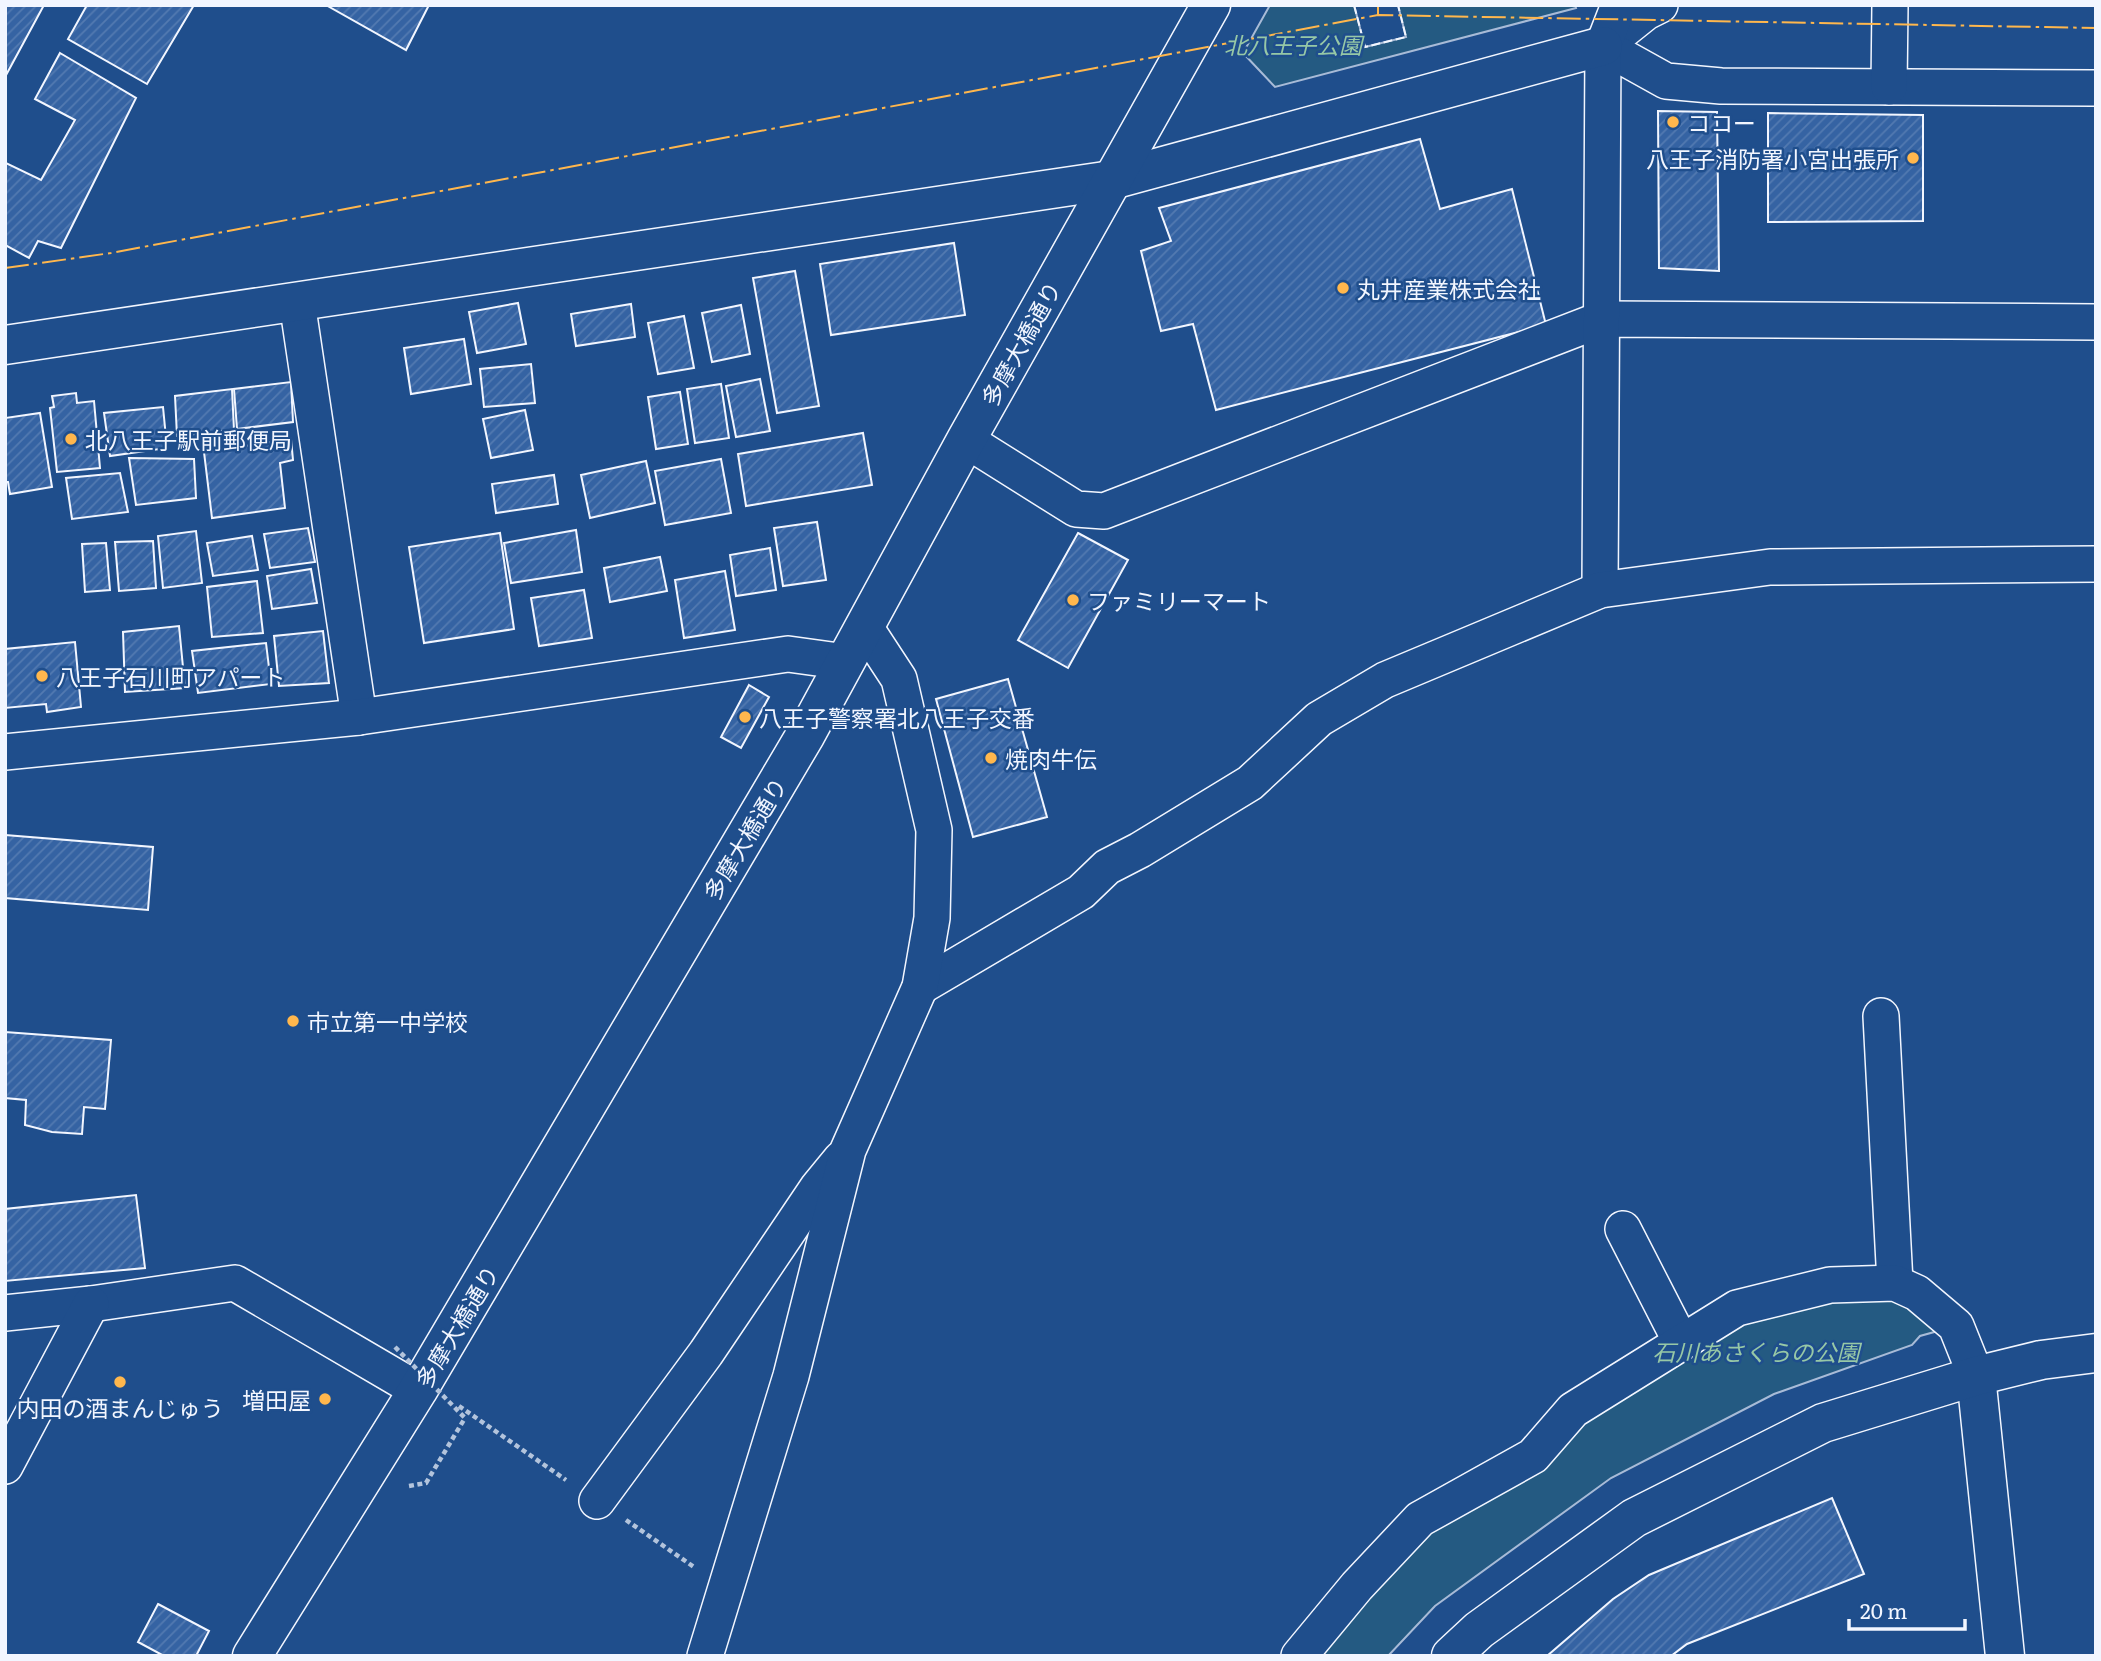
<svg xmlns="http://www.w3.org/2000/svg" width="2101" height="1661" font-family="Literata,'Noto Sans JP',serif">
<defs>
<pattern id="building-hatch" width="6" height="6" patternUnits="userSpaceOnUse" patternTransform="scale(1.75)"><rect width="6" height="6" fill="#3563a3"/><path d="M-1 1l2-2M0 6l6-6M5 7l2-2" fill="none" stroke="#537ab1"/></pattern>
</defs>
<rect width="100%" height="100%" fill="#1f4e8c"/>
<g fill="#245a82" stroke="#a8bbd7" stroke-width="2">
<path d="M1270,5H1354L1365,47L1406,37L1398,5H1575L1576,8L1275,87L1243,53Z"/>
<path d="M1895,1283L1956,1326L1920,1336L1912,1345L1774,1394L1611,1478L1435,1606L1388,1656H1299L1357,1586L1737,1308Z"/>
</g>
<g fill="url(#building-hatch)" stroke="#f2f6ff" stroke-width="2">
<path d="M5,5H44L5,77Z"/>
<path d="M87,5H194L147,84L68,39Z"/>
<path d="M326,5H429L406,50Z"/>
<path d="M60,53L136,98L61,248L38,241L29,258L5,245V165L6,163L41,180L75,120L35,99Z"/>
<path d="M1658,111L1717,112L1719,271L1659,268Z"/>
<path d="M1768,113L1923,115V221L1768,222Z"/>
<path d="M1420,139L1440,209L1512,189L1546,325L1216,410L1193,324L1161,331L1141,251L1171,241L1159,208Z"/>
<path d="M954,243L965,315L831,335L820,264Z"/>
<path d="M795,271L819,406L777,413L753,278Z"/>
<path d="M518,303L526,344L477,353L469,312Z"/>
<path d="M631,304L635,337L576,346L571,314Z"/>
<path d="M741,305L750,354L712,362L702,313Z"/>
<path d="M684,316L694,368L658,374L648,323Z"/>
<path d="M464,339L471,384L411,394L404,348Z"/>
<path d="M531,364L535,403L484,407L480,369Z"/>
<path d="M760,379L770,431L736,437L726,386Z"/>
<path d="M291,382L293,422L237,429L234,389Z"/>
<path d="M721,384L729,438L695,443L687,389Z"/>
<path d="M232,389L234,430L177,436L175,396Z"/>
<path d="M680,392L688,444L656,449L648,397Z"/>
<path d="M76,393L77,403L94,401L100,468L57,472L50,408L54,407L52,396Z"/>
<path d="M163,407L167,448L110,456L104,413Z"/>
<path d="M525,410L533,450L491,458L483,419Z"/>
<path d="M40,413L52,487L10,494L8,482H5V418Z"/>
<path d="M863,433L872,485L746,506L738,454Z"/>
<path d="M291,439L293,460L280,463L285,508L212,518L204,452Z"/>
<path d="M129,458L194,459L196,498L136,505Z"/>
<path d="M721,459L731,513L665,525L655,471Z"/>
<path d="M646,461L655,503L590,518L581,475Z"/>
<path d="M120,473L128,512L72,519L66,478Z"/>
<path d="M554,475L558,504L496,513L492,484Z"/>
<path d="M817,522L826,580L783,586L774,528Z"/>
<path d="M308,528L315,562L270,568L264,534Z"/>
<path d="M576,530L582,572L511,583L504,543Z"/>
<path d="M196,531L202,583L163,588L158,536Z"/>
<path d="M500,533L514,629L424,643L409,547Z"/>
<path d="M1078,533L1128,560L1068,668L1018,640Z"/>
<path d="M252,536L258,570L213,576L207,543Z"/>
<path d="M153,541L156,588L119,591L115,542Z"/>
<path d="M106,543L110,590L85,592L82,544Z"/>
<path d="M770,548L776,590L736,596L730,555Z"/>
<path d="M660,557L667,591L610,602L604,568Z"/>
<path d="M311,569L317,603L272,609L267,576Z"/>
<path d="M725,571L735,630L684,638L675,580Z"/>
<path d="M257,581L263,633L212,637L207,587Z"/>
<path d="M584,590L592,638L539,646L531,598Z"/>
<path d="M179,626L185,688L125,692L123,632Z"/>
<path d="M323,631L329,683L279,686L274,636Z"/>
<path d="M75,642L81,707L47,712L46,704L5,708V649Z"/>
<path d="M266,643L271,684L198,693L192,651Z"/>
<path d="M1008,679L1047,817L973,837L936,699Z"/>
<path d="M749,685L769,697L741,748L721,737Z"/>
<path d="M5,835L153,847L148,910L5,898Z"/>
<path d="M5,1032L111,1040L105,1109L84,1107L82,1134L52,1132L25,1125L26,1100L5,1098Z"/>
<path d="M136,1195L145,1268L5,1281V1209Z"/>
<path d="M1832,1498L1864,1574L1687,1644L1671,1656H1547L1613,1599L1649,1575Z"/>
<path d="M158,1604L209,1631L196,1656H164L138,1642Z"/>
</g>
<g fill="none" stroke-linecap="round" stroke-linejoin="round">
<defs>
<g id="minor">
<path d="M1606,44L1646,12L1660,5"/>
<path d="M1603,46L1666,81L1721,86L2096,88"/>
<path d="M1889,87L1890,5"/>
<path d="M297,302L359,717"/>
<path d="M966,440L1076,509L1104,511L1602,319L2096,322"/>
<path d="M1600,590L1603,46L1619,5"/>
<path d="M5,752L359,717L788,654L846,662"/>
<path d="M920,987L1081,892L1107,867L1140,850L1250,783L1319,719L1385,680L1600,590L1770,567L2096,564"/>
<path d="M1881,1016L1895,1283"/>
<path d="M1623,1229L1681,1342"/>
<path d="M5,1313L91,1304L235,1283L418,1390"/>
<path d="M5,1466L91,1304"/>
<path d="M597,1501L706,1353L818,1187L841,1159"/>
<path d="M705,1656L791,1376L848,1150L920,987L932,918L934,830L899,679L865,627"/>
<path d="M1299,1656L1357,1586L1420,1519L1533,1456L1573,1410L1737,1308L1830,1285L1895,1283L1917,1293L1956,1326L1976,1376"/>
</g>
<g id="tertiary">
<path d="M5,345L1112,180L1603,46"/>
<path d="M1976,1376L2005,1656"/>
<path d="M1451,1656L1479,1630L1634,1518L1823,1423L1976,1376L2041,1360L2096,1353"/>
</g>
<path id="primary" d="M252,1656L418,1390L806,734L966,440L1211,5"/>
</defs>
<use href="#minor" stroke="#f2f6ff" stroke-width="38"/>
<use href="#tertiary" stroke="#f2f6ff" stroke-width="41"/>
<use href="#primary" stroke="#f2f6ff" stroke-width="41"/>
<g stroke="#b3c4dc" stroke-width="4.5" stroke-dasharray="5 3.5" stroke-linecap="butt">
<path d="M459,1406L566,1480"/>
<path d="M409,1486L426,1483L465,1418"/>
<path d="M626,1520L694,1567"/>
</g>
<use href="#minor" stroke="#1f4e8c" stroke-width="35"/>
<use href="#tertiary" stroke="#1f4e8c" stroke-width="38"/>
<use href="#primary" stroke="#1f4e8c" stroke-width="38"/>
<path stroke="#b3c4dc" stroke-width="4.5" stroke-dasharray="5 3.5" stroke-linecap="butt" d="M395,1347L465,1418"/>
<path stroke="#f2f6ff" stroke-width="2" stroke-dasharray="9 3.5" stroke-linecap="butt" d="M1354,5L1365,47L1406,37L1398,5"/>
<g stroke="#ffb74d" stroke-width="2" stroke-dasharray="24 5 3.5 5" stroke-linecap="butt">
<path d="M1378,5V15"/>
<path d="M5,268L111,253L1378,15L2096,28"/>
</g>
</g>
<g fill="#ffb74d" stroke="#1f4e8c" stroke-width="2.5">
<circle cx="1673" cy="122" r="7"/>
<circle cx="1913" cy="158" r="7"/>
<circle cx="1343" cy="288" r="7"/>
<circle cx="71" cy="439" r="7"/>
<circle cx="1073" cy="600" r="7"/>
<circle cx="42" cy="676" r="7"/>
<circle cx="745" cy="717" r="7"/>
<circle cx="991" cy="758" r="7"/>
<circle cx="293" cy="1021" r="7"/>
<circle cx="120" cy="1382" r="7"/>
<circle cx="325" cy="1399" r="7"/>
</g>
<g text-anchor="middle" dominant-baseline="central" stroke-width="5" stroke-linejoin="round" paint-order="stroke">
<g font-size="23" font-style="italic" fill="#97c8a6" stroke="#1f4e8c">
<text x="1293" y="44">北八王子公園</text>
<text x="1756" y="1351">石川あさくらの公園</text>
</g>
<g font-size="23" fill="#f2f6ff" stroke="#1f4e8c" text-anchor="start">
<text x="1687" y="122">ココー</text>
<text x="1899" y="158" text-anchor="end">八王子消防署小宮出張所</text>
<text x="1357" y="288">丸井産業株式会社</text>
<text x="85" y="439">北八王子駅前郵便局</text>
<text x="1087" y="600">ファミリーマート</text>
<text x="56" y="676">八王子石川町アパート</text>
<text x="759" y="717">八王子警察署北八王子交番</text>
<text x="1005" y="758">焼肉牛伝</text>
<text x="307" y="1021">市立第一中学校</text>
<text x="311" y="1399" text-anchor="end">増田屋</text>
<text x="120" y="1407" text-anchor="middle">内田の酒まんじゅう</text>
</g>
<g font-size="23" fill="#f2f6ff" stroke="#1f4e8c">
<text transform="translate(1020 343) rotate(-61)">多摩大橋通り</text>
<text transform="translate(744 838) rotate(-59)">多摩大橋通り</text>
<text transform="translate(456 1326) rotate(-59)">多摩大橋通り</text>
</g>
</g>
<rect width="2101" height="1661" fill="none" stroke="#f2f6ff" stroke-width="14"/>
<path d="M1849 1619v10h116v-10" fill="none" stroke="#f2f6ff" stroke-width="3.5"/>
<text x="1860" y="1619" font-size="21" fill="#f2f6ff" stroke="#1f4e8c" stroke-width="5" paint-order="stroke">20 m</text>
</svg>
